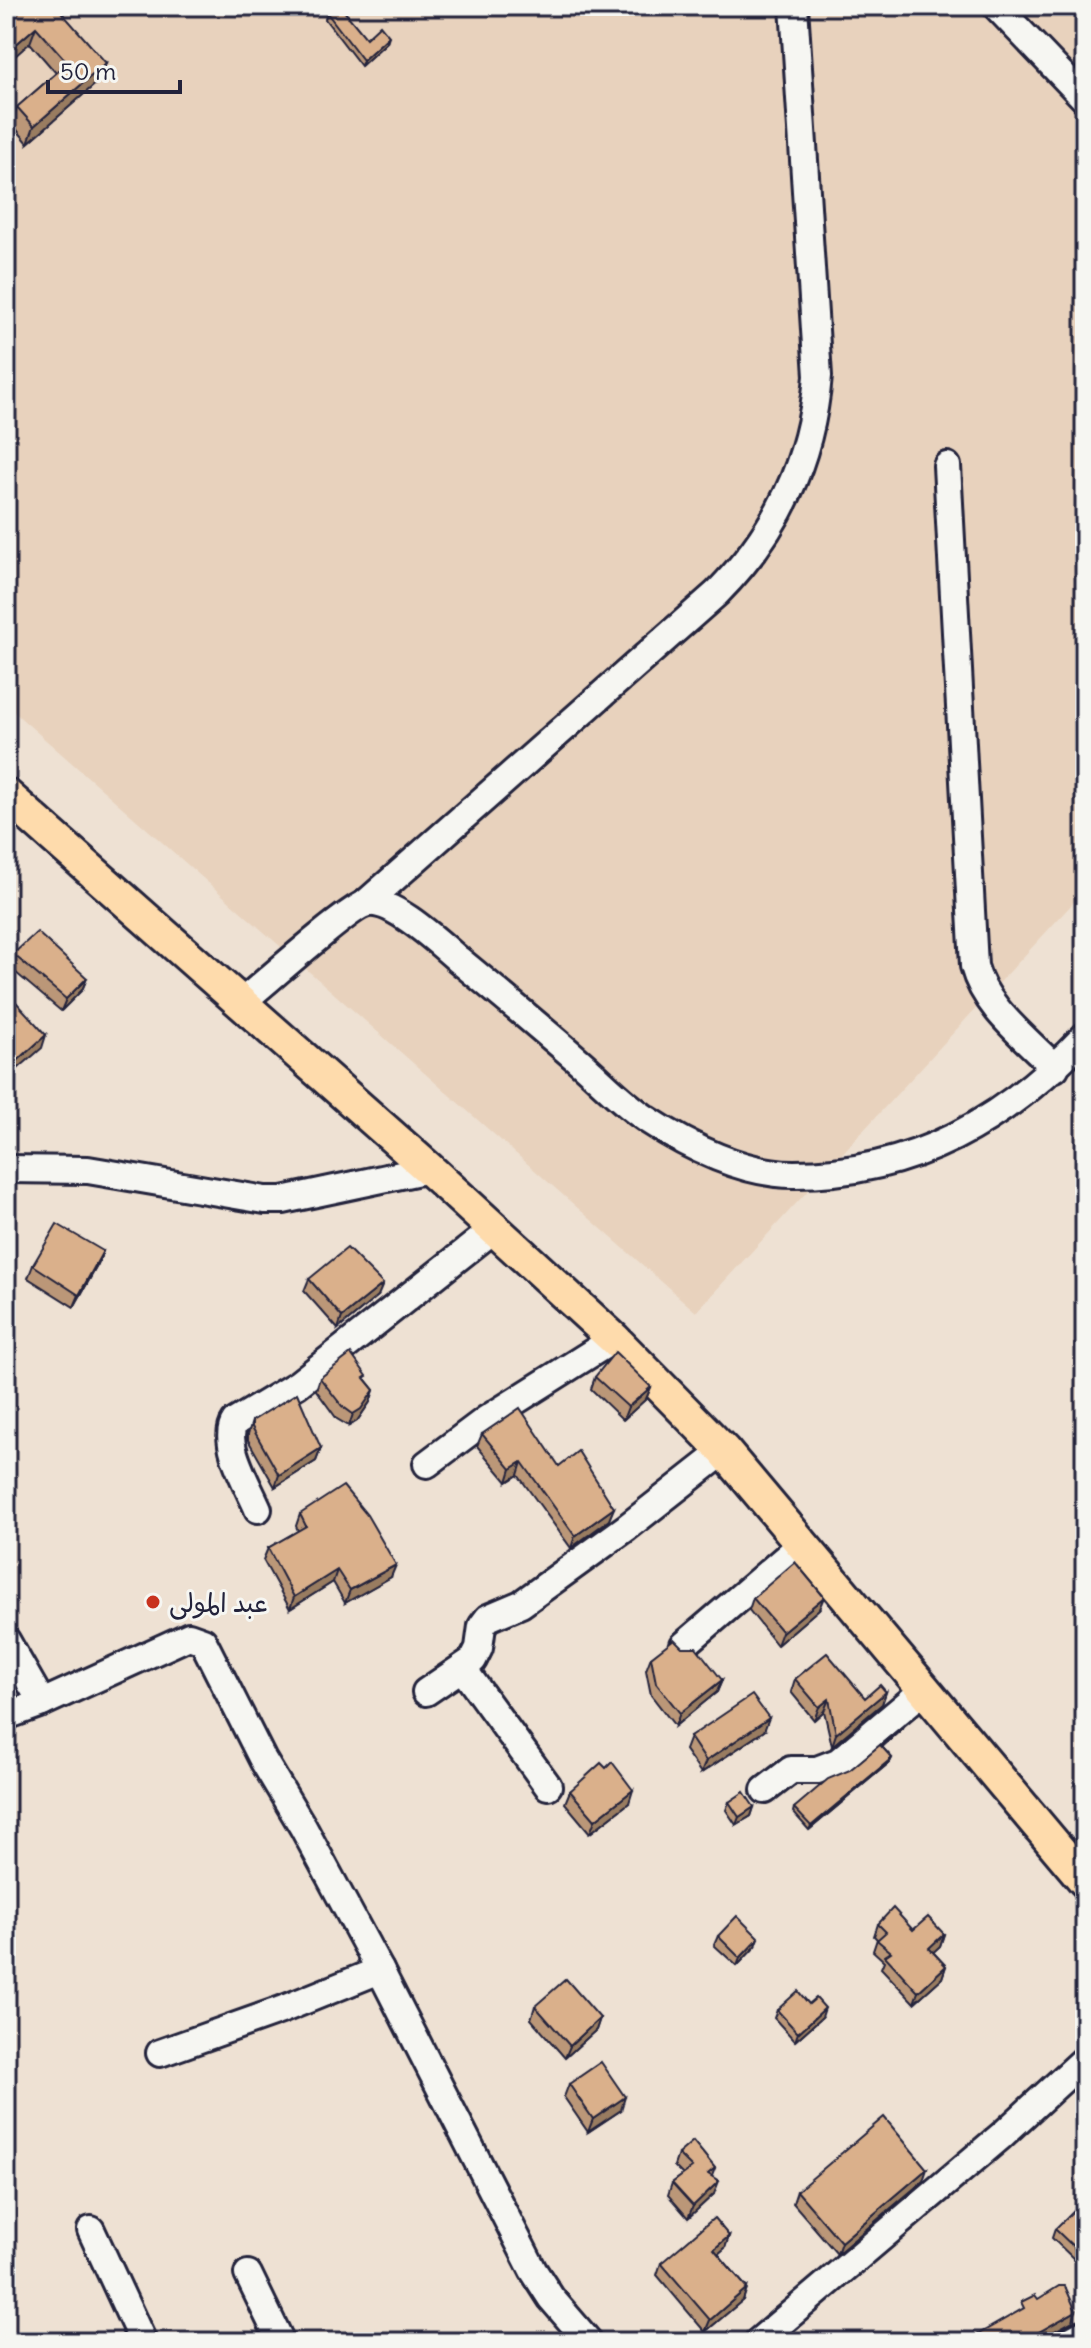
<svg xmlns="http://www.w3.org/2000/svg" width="1091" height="2348" font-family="Delius,'Playpen Sans Arabic',sans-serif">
<rect width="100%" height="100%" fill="#eee1d3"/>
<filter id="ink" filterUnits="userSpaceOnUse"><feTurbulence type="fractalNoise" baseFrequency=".0125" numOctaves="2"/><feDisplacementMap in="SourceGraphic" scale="16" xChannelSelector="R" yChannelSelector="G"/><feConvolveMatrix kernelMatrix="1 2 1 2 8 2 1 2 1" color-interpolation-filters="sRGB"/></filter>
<g filter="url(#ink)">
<path fill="#e8d2bd" d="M6,6H1085V890L696,1312L6,705Z"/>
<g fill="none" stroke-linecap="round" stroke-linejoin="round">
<defs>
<g id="minor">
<path d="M996,6L1085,99"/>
<path d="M947,466L974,966C985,1008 1025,1037 1055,1068"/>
<path d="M366,903L717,593C777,532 811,462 818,376L794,6"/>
<path d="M241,1003C260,987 352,905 368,903C394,900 439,943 459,960C499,993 540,1027 579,1061C601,1080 623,1104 648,1120C689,1147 744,1174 794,1174C913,1174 1005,1121 1085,1036"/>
<path d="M6,1169L88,1170L265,1200H283L429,1169"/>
<path d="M427,1464L487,1419L614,1339"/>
<path d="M258,1509C249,1487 221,1442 235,1422L298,1384L493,1230"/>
<path d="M6,1640L42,1703"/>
<path d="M684,1645L803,1543"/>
<path d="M463,1669L548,1786"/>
<path d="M426,1692L473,1660L479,1648L482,1626L488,1618L521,1604L626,1528L724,1451"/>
<path d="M6,1716L42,1703L189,1636L203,1641L263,1760L303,1827L380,1970L533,2270L551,2298L589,2342"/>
<path d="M765,1790L791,1770H817L838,1762L925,1689"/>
<path d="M160,2053L281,2010L380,1970"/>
<path d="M91,2230L143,2342"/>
<path d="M248,2274L281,2342"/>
<path d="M758,2342L1001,2136L1085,2059"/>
<path d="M1068,2342L1085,2333"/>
</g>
<path id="major" d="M6,795L429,1169L614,1339L724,1451L1085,1881"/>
</defs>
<use href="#minor" stroke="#22223b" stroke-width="32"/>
<use href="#major" stroke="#22223b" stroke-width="38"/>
<use href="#minor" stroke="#f6f6f2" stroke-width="26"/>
<use href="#major" stroke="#fedbac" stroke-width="32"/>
</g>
<g fill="#bb9778" stroke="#22223b" stroke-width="2">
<path d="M24,9L106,63L100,80L28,143L11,123L17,107L56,73L30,43Z"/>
<path d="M327,13L366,38L387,42L361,66L325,19Z"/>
<path d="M13,954L87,978L82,990L61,1011L9,967Z"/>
<path d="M103,1251L98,1264L74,1307L28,1278L33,1265Z"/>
<path d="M309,1279L378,1296L338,1329L304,1291Z"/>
<path d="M595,1377L651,1387L646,1399L623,1420L591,1389Z"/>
<path d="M320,1378L366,1380L374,1390L370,1402L357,1421L349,1426L337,1419L316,1390Z"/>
<path d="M252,1421L321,1448L316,1461L275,1487L248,1440V1434Z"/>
<path d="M482,1434L559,1466L609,1520L571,1548L518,1475L507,1482L477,1446Z"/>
<path d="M300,1514L391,1577L345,1603L333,1582L290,1609L263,1560L268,1548L298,1531L296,1526Z"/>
<path d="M753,1598L819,1609L777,1645L749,1610Z"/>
<path d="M682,1647L722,1680L717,1692L675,1726L651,1695L646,1670L651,1657Z"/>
<path d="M795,1679L865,1698L886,1692L882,1704L832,1746L824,1711L814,1720L791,1692Z"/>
<path d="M903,1728L882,1747L892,1758L890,1762L809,1830L793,1812L794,1808L850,1770Z"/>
<path d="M764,1731L701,1773L685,1750L690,1737Z"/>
<path d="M606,1768L629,1803L590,1833L565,1803L570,1791Z"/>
<path d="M729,1802L754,1807L751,1816L736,1825L726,1810Z"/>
<path d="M878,1924L944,1934L940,1946L933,1952L946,1966L942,1978L914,2003L881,1968L884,1961L873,1951L877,1939L874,1936Z"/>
<path d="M718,1936L756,1946L737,1966L714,1945Z"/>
<path d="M535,2006L600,2018L596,2030L565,2058L531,2019Z"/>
<path d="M777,2010L822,2017L795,2041L774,2018Z"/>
<path d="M569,2084L621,2110L588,2132L564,2097Z"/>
<path d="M678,2154L715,2168L712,2176L714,2194L688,2218L668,2195L672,2183L683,2175L674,2166Z"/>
<path d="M923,2181L837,2254L793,2203L797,2191Z"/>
<path d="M1055,2229L1085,2251L1076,2261L1052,2238Z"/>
<path d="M729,2236L725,2248L718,2254L747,2288L743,2300L705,2332L657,2275L661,2263Z"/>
<path d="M1085,2269V2292L1079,2282L1083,2270Z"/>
</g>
<g fill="#997b61" stroke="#22223b" stroke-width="2">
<path d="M36,27L30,43L6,64V53Z"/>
<path d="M389,36L387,42L361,66L363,60Z"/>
<path d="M106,63L100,80L28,143L34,126Z"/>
<path d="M87,978L82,990L61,1011L66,999Z"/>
<path d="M46,1035L42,1048L6,1079V1071Z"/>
<path d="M103,1251L98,1264L74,1307L79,1295Z"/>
<path d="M383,1284L378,1296L338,1329L342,1317Z"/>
<path d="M651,1387L646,1399L623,1420L628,1407Z"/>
<path d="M374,1390L370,1402L357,1421L349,1426L353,1414Z"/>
<path d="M321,1448L316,1461L275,1487L279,1475Z"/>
<path d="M522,1462L518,1475L507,1482L511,1469Z"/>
<path d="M614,1508L609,1520L571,1548L575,1536Z"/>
<path d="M396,1565L391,1577L345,1603L350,1590Z"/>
<path d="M337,1570L333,1582L290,1609L294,1597Z"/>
<path d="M824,1597L819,1609L777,1645L782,1632Z"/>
<path d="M722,1680L717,1692L675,1726L680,1713Z"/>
<path d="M886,1692L882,1704L832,1746L836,1734Z"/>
<path d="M829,1699L824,1711L814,1720L819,1707Z"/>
<path d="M769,1718L764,1731L701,1773L706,1761Z"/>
<path d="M905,1724L903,1728L879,1750L881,1746Z"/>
<path d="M892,1758L890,1762L809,1830L811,1826Z"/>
<path d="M633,1790L629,1803L590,1833L595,1820Z"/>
<path d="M754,1807L751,1816L736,1825L739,1817Z"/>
<path d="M944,1934L940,1946L925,1960L929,1948Z"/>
<path d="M759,1938L756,1946L737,1966L740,1958Z"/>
<path d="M946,1966L942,1978L914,2003L918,1992Z"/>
<path d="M825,2008L822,2017L795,2041L798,2033Z"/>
<path d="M600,2018L596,2030L565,2058L570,2046Z"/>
<path d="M625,2097L621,2110L588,2132L593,2119Z"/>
<path d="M927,2169L923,2181L837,2254L841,2242Z"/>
<path d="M719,2181L714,2194L688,2218L693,2206Z"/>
<path d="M729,2236L725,2248L710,2261L714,2249Z"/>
<path d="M1085,2246V2251L1076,2261L1079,2252Z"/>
<path d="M747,2288L743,2300L705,2332L710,2320Z"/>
<path d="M1076,2311L1073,2321L1035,2342H1020Z"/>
</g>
<g fill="#dab08b" stroke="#22223b" stroke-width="2">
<path d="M22,6L24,9L28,6H56L106,63L34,126L17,107L68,63L36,27L6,53V20Z"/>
<path d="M336,6H340L366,38L380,25L389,36L363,60L327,13Z"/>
<path d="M37,932L87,978L66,999L13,954Z"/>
<path d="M16,1002L46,1035L6,1071V1013Z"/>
<path d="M57,1224L103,1251L79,1295L33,1265Z"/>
<path d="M347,1248L383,1284L342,1317L309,1279Z"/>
<path d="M615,1352L651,1387L628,1407L595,1377Z"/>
<path d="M351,1354L367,1376L364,1378L374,1390L361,1409L353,1414L342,1406L320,1378Z"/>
<path d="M297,1393L321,1448L279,1475L252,1427V1421Z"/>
<path d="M520,1408L559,1466L578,1451L614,1508L575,1536L522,1462L511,1469L482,1434Z"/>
<path d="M343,1486L367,1515L396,1565L350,1590L337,1570L294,1597L268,1548L306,1526L300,1514Z"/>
<path d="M795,1562L824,1597L782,1632L753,1598Z"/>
<path d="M674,1639L682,1647H696L722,1680L680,1713L656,1683L651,1657Z"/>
<path d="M827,1653L865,1698L880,1685L886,1692L836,1734L829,1699L819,1707L795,1679Z"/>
<path d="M752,1695L769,1718L706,1761L690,1737Z"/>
<path d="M905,1724L881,1746L892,1758L811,1826L794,1808L828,1779L850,1770Z"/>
<path d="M612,1762L633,1790L595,1820L570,1791L601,1763L606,1768Z"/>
<path d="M744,1792L754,1807L739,1817L729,1802Z"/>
<path d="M893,1908L913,1930L928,1917L944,1934L929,1948L946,1966L918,1992L885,1956L891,1952L877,1940L886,1932L878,1924Z"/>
<path d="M737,1916L759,1938L740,1958L718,1936Z"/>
<path d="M566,1979L600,2018L570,2046L535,2006Z"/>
<path d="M798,1991L809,2004L816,1998L825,2008L798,2033L777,2010Z"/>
<path d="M601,2062L625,2097L593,2119L569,2084Z"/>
<path d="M884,2117L927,2169L841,2242L797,2191Z"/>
<path d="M693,2141L715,2168L708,2174L719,2181L693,2206L672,2183L692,2168L678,2154Z"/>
<path d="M1081,2203L1085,2207V2246L1079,2252L1055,2229Z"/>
<path d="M714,2218L729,2236L714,2249L747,2288L710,2320L661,2263Z"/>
<path d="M1059,2286H1065L1076,2311L1021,2342H971L970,2339L1024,2308L1021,2302L1035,2295L1038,2299Z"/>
</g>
</g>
<circle fill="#c8321e" stroke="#f6f6f2" stroke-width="3" cx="153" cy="1602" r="8"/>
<g text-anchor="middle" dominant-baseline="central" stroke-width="6" stroke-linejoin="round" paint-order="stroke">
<g font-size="26" fill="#22223b" stroke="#f6f6f2" text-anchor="start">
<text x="169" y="1602">عبد المولى</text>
</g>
</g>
<rect width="1091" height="2348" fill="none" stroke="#f6f6f2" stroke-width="32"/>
<rect x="16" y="16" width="1059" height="2316" fill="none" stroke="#22223b" stroke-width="3" filter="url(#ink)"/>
<path d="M48 80v12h132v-12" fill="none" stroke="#22223b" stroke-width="4"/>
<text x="60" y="80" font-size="24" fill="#22223b" stroke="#f6f6f2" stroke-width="6" paint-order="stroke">50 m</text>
</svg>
